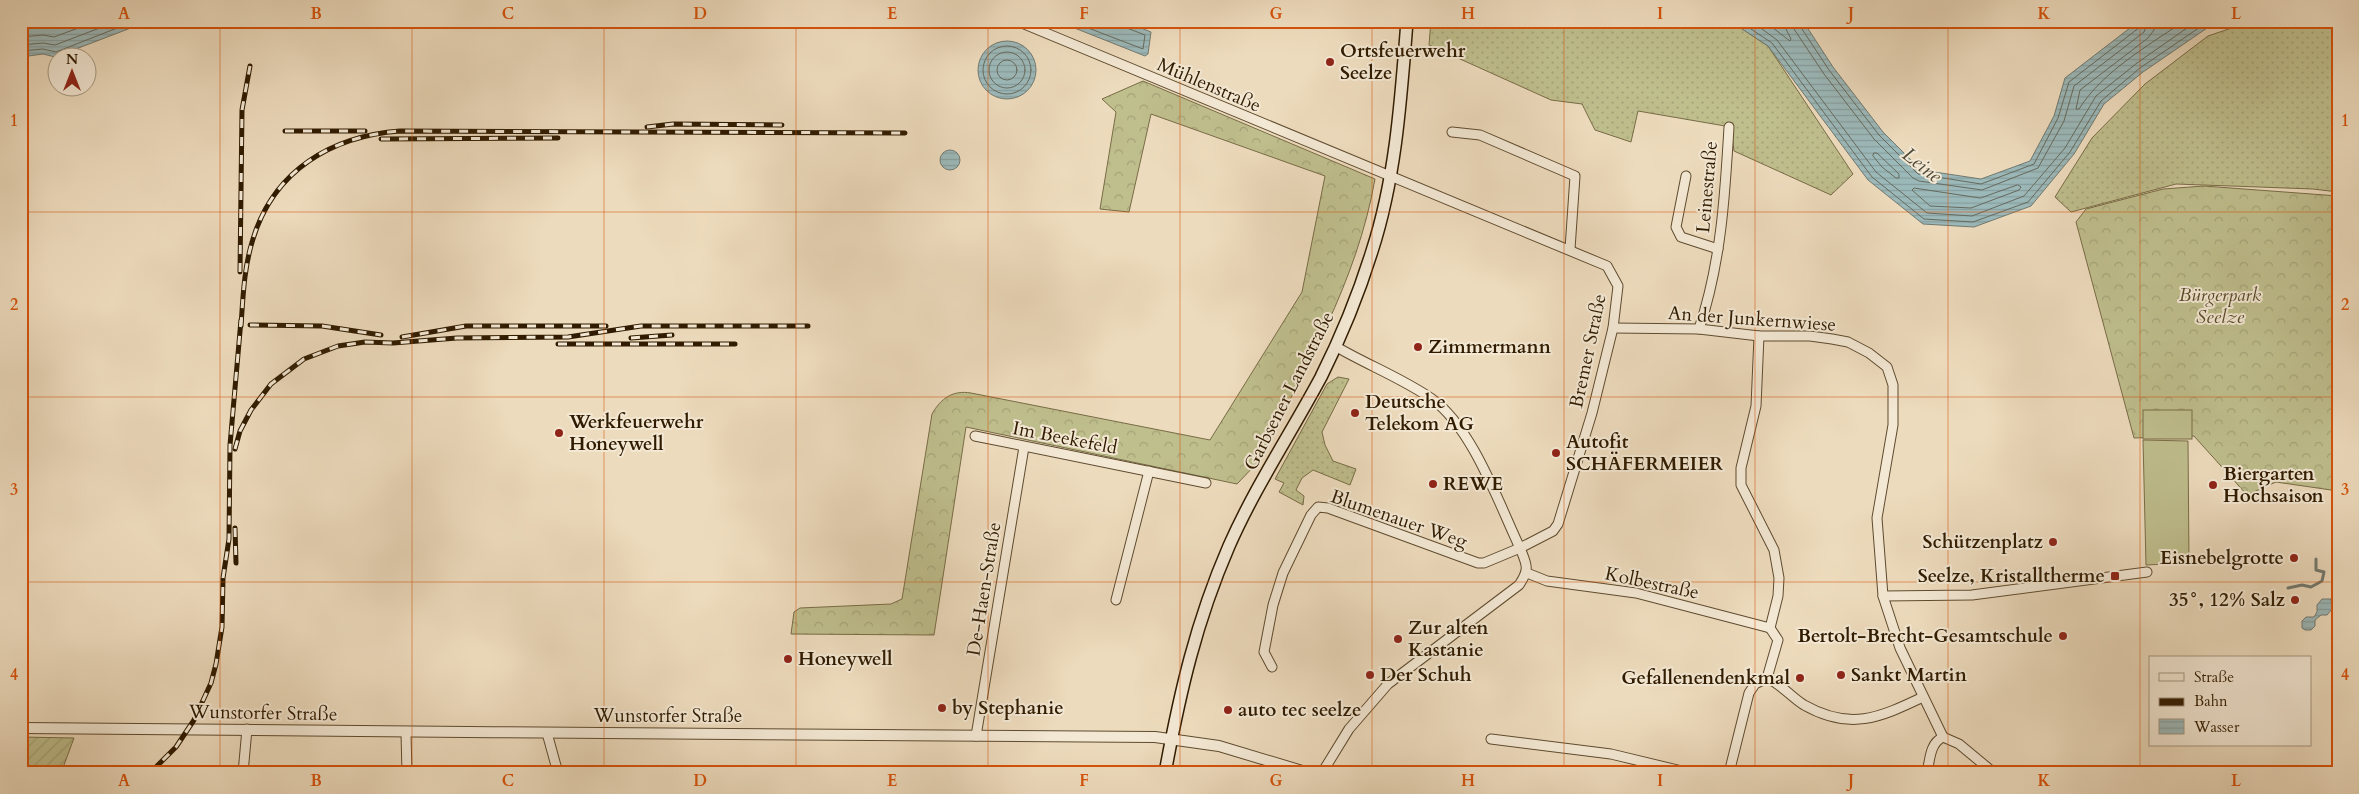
<svg xmlns="http://www.w3.org/2000/svg" width="2359" height="794" font-family="Cardo,serif">
<defs>
<pattern id="grass-dots" width="8" height="8" patternUnits="userSpaceOnUse" patternTransform="scale(1.25)"><rect width="8" height="8" fill="#bfbe8d"/><path d="M2 2h.1M6 6h.1" fill="none" stroke="#a4a378" stroke-width="1.8" stroke-linecap="round"/></pattern>
<pattern id="forest-crowns" width="20" height="18" patternUnits="userSpaceOnUse" patternTransform="scale(1.25)"><rect width="20" height="18" fill="#bfbe8d"/><path d="M2 6a3 3 0 1 1 6 0M12 15a3 3 0 1 1 6 0" fill="none" stroke="#a4a378"/></pattern>
<pattern id="garden-furrows" width="10" height="10" patternUnits="userSpaceOnUse" patternTransform="scale(1.25)"><rect width="10" height="10" fill="#bfbe8d"/><path d="M-1 1l2-2M0 10L10 0M9 11l2-2" fill="none" stroke="#a4a378"/></pattern>
<pattern id="water-rules" width="6" height="5" patternUnits="userSpaceOnUse" patternTransform="scale(1.25)"><rect width="6" height="5" fill="#9cb9ba"/><path d="M0 2.5h6" fill="none" stroke="#879e9e"/></pattern>
</defs>
<rect width="100%" height="100%" fill="#eddbbd"/>
<filter id="stains"><feTurbulence type="fractalNoise" baseFrequency=".004" numOctaves="4"/><feColorMatrix values="0 0 0 0 .2 0 0 0 0 .09 0 0 0 0 .02 0 0 0 .5 -.17"/></filter>
<radialGradient id="worn" r=".72"><stop offset=".6" stop-color="#630" stop-opacity="0"/><stop offset="1" stop-color="#630" stop-opacity=".3"/></radialGradient>
<g fill="url(#grass-dots)" stroke="#786c46">
<path d="M1431,21H1730L1768,46L1853,174L1831,195L1734,151L1731,127L1638,111L1631,142L1595,130L1582,104L1551,100L1429,45Z"/>
<path d="M2252,21H2338V192L2313,189L2176,184L2071,212L2055,197L2092,138L2145,84L2208,36Z"/>
<path d="M1338,377L1349,379L1322,432L1325,445L1333,461L1356,469L1350,485L1313,470L1302,478L1296,490L1304,496L1303,505L1279,492L1284,483L1275,479L1327,384Z"/>
</g>
<g fill="url(#forest-crowns)" stroke="#786c46">
<path d="M1143,81L1375,179C1357,282 1304,371 1257,463L1237,484L966,427L934,635L791,634L794,612L800,608L891,604L902,599L932,414C941,398 953,390 971,393L1210,440L1302,292L1325,176L1151,114L1129,212L1100,209L1116,112L1102,99Z"/>
<path d="M2204,186L2338,196V491L2276,482L2247,495L2194,436L2134,438L2076,222L2086,209L2163,189Z"/>
</g>
<path fill="url(#garden-furrows)" stroke="#786c46" d="M21,737L74,738L61,773H21Z"/>
<g fill="#bfbe8d" stroke="#786c46">
<rect x="2143" y="410" width="49" height="29"/>
<path d="M2143,440L2188,441L2189,563L2146,565Z"/>
</g>
<g fill="url(#water-rules)" stroke="#717a70">
<path d="M21,21H149L55,57L43,54L21,57Z"/>
<path d="M1057,21H1124L1151,32L1148,54L1145,56Z"/>
<path d="M1730,21H1803L1833,67L1883,132L1921,170L1981,179L2030,161L2054,116L2065,78L2139,21H2223L2210,26L2143,72L2104,104L2074,154L2031,206L1974,227L1923,224L1868,180L1768,46Z"/>
<circle cx="1007" cy="70" r="29"/>
<circle cx="950" cy="160" r="10"/>
<path d="M2322,599H2331L2332,609L2327,615H2321L2315,620V626L2311,630H2305L2302,628V621L2306,617H2314L2317,612V605Z"/>
</g>
<g fill="none" stroke-linecap="round" stroke-linejoin="round">
<g stroke="#666a5d" stroke-width="1">
<path d="M1070,21L1143,49L1145,35L1127,28L1125,21"/>
<path d="M1739,21L1772,43L1872,177L1924,219L1973,222L2028,202L2070,152L2101,101L2140,68L2209,21"/>
<path d="M1751,21L1777,40L1876,172L1927,213L1972,216L2024,196L2065,148L2096,96L2137,63L2197,21"/>
<path d="M1764,21L1790,41L1791,39L1786,29L1785,21"/>
<path d="M1793,21L1794,29L1824,74L1874,139L1913,178L1919,181L1982,190L2038,168L2064,121L2074,86L2144,32L2148,21"/>
<path d="M1799,21L1800,26L1829,70L1879,135L1918,174L1981,184L2034,164L2058,118L2069,82L2140,27L2142,21"/>
<path d="M2155,21L2154,30L2148,38L2080,90L2076,109H2079C2103,71 2148,46 2184,21"/>
<path d="M21,37L43,35L54,37L97,21"/>
<path d="M21,45L43,43L55,45L118,21"/>
<circle cx="1007" cy="70" r="24"/>
<path d="M21,51L43,49L56,52L135,21"/>
<circle cx="1007" cy="70" r="18"/>
<circle cx="1007" cy="70" r="10"/>
<path d="M1874,153H1877L1899,174V178H1896L1882,167L1873,156Z"/>
<path d="M2018,185L2021,187L2019,190L1971,208L1930,206L1912,190L1914,188L1980,198Z"/>
</g>
<path stroke="#717a70" stroke-width="3" d="M2288,588L2302,585L2311,587L2322,581L2324,572L2316,570V559"/>
<defs>
<g id="minor">
<path d="M1017,21L1607,266L1618,286L1613,328L1592,413L1558,524L1553,531L1520,548C1527,565 1530,569 1519,585L1388,684L1349,729L1322,773"/>
<path d="M1452,132L1480,135L1575,176L1570,249"/>
<path d="M1686,176L1676,227L1681,237L1718,249"/>
<path d="M1613,328L1699,329L1759,336H1810L1832,339L1848,342L1869,353L1887,367L1893,385V425L1877,518L1883,596L1900,648L1943,737"/>
<path d="M1699,329C1721,263 1725,196 1729,127"/>
<path d="M1759,336L1756,406L1741,468V485L1774,550L1779,578L1778,596L1770,628L1778,640L1767,678"/>
<path d="M975,436L1206,483"/>
<path d="M1527,573L1547,581L1636,593L1770,628"/>
<path d="M1883,596L1972,595L2147,572"/>
<path d="M1116,600L1149,471"/>
<path d="M1272,667L1264,652L1273,605L1283,573L1311,515L1318,507L1328,508L1478,563H1484L1520,548C1499,504 1472,427 1432,399C1402,378 1367,365 1335,346"/>
<path d="M1767,678C1780,683 1791,697 1804,705C1850,731 1879,718 1923,697"/>
<path d="M406,733L407,773"/>
<path d="M547,733L558,773"/>
<path d="M976,736L1024,447"/>
<path d="M1943,737L1959,744L1994,773"/>
<path d="M1491,739L1611,754L1690,773"/>
<path d="M243,773L247,729"/>
<path d="M1729,773L1749,693L1755,684L1767,678"/>
<path d="M1927,773C1930,759 1930,743 1943,737"/>
</g>
<path id="tertiary" d="M21,728C399,730 777,737 1155,737L1219,746L1309,773"/>
<path id="secondary" d="M1165,773C1180,692 1196,622 1229,546C1255,487 1291,433 1321,377C1341,337 1359,293 1372,251C1396,177 1401,98 1407,21"/>
</defs>
<use href="#minor" stroke="#5f4b2f" stroke-width="11"/>
<use href="#tertiary" stroke="#5f4b2f" stroke-width="12"/>
<use href="#secondary" stroke="#301b00" stroke-width="14"/>
<use href="#minor" stroke="#f3e8d4" stroke-width="9"/>
<use href="#tertiary" stroke="#f3e8d4" stroke-width="10"/>
<use href="#secondary" stroke="#f3e8d4" stroke-width="11"/>
<defs>
<g id="rail">
<path d="M647,127L673,124L782,125"/>
<path d="M285,131H365"/>
<path d="M381,139L558,138"/>
<path d="M240,272L242,110L250,66"/>
<path d="M250,325L322,326L381,335"/>
<path d="M241,326C243,297 244,267 253,239C274,170 332,136 400,131L905,133"/>
<path d="M402,337L466,326H606"/>
<path d="M631,338L672,335"/>
<path d="M558,344H735"/>
<path d="M235,449L240,431L251,410L271,384L304,359L338,346L365,342L393,343L457,338L568,337L641,326H808"/>
<path d="M235,528L236,563"/>
<path d="M150,773L176,747L194,720L211,683L216,664L222,627L223,578L229,539L230,445L241,320"/>
</g>
</defs>
<use href="#rail" stroke="#301b00" stroke-width="5"/>
<use href="#rail" stroke="#f3e8d4" stroke-width="3" stroke-dasharray="9" stroke-linecap="butt"/>
</g>
<path fill="none" stroke="#d6530b" stroke-width="1" stroke-opacity="0.55" d="M220,21V773M412,21V773M604,21V773M796,21V773M988,21V773M1180,21V773M1372,21V773M1564,21V773M1755,21V773M1948,21V773M2140,21V773M21,212H2338M21,397H2338M21,582H2338"/>
<g fill="#8f2418" stroke="#f3e8d4" stroke-width="2">
<circle cx="1330" cy="62" r="5"/>
<circle cx="1418" cy="347" r="5"/>
<circle cx="1355" cy="413" r="5"/>
<circle cx="559" cy="433" r="5"/>
<circle cx="1556" cy="453" r="5"/>
<circle cx="1433" cy="484" r="5"/>
<circle cx="2213" cy="485" r="5"/>
<circle cx="2053" cy="542" r="5"/>
<circle cx="2294" cy="558" r="5"/>
<rect x="2110" y="571" width="10" height="10" rx="2.5"/>
<circle cx="2295" cy="600" r="5"/>
<circle cx="2063" cy="636" r="5"/>
<circle cx="1398" cy="639" r="5"/>
<circle cx="788" cy="659" r="5"/>
<circle cx="1370" cy="675" r="5"/>
<circle cx="1841" cy="675" r="5"/>
<circle cx="1800" cy="678" r="5"/>
<circle cx="942" cy="708" r="5"/>
<circle cx="1228" cy="710" r="5"/>
</g>
<g text-anchor="middle" dominant-baseline="central" stroke-width="4" stroke-linejoin="round" paint-order="stroke">
<g font-size="19" font-weight="bold" fill="#301b00" stroke="#f3e8d4" text-anchor="start">
<text x="1340" y="51">Ortsfeuerwehr<tspan x="1340" dy="22">Seelze</tspan></text>
<text x="1428" y="347">Zimmermann</text>
<text x="1365" y="402">Deutsche<tspan x="1365" dy="22">Telekom AG</tspan></text>
<text x="569" y="422">Werkfeuerwehr<tspan x="569" dy="22">Honeywell</tspan></text>
<text x="1566" y="442">Autofit<tspan x="1566" dy="22">SCHÄFERMEIER</tspan></text>
<text x="2223" y="474">Biergarten<tspan x="2223" dy="22">Hochsaison</tspan></text>
<text x="1443" y="484">REWE</text>
<text x="2043" y="542" text-anchor="end">Schützenplatz</text>
<text x="2284" y="558" text-anchor="end">Eisnebelgrotte</text>
<text x="2105" y="576" text-anchor="end">Seelze, Kristalltherme</text>
<text x="2285" y="600" text-anchor="end">35°, 12% Salz</text>
<text x="1408" y="628">Zur alten<tspan x="1408" dy="22">Kastanie</tspan></text>
<text x="2053" y="636" text-anchor="end">Bertolt-Brecht-Gesamtschule</text>
<text x="798" y="659">Honeywell</text>
<text x="1380" y="675">Der Schuh</text>
<text x="1851" y="675">Sankt Martin</text>
<text x="1790" y="678" text-anchor="end">Gefallenendenkmal</text>
<text x="952" y="708">by Stephanie</text>
<text x="1238" y="710">auto tec seelze</text>
</g>
<g font-size="19" fill="#301b00" stroke="#f3e8d4">
<text transform="translate(1209 85) rotate(23)">Mühlenstraße</text>
<text transform="translate(1707 187) rotate(-85)">Leinestraße</text>
<text transform="translate(1752 319) rotate(4)">An der Junkernwiese</text>
<text transform="translate(1588 351) rotate(-78)">Bremer Straße</text>
<text transform="translate(1289 391) rotate(-63)">Garbsener Landstraße</text>
<text transform="translate(1065 438) rotate(11)">Im Beekefeld</text>
<text transform="translate(1399 519) rotate(19)">Blumenauer Weg</text>
<text transform="translate(1652 583) rotate(12)">Kolbestraße</text>
<text transform="translate(984 589) rotate(-81)">De-Haen-Straße</text>
<text transform="translate(263 713) rotate(1)">Wunstorfer Straße</text>
<text x="668" y="716">Wunstorfer Straße</text>
</g>
<g font-size="19" font-style="italic" fill="#5b4c2a" stroke="#f3e8d4">
<text x="2220" y="295">Bürgerpark<tspan x="2220" dy="22">Seelze</tspan></text>
</g>
<g font-size="20" font-style="italic" fill="#504a38" stroke="#f3e8d4">
<text transform="translate(1922 165) rotate(38)">Leine</text>
</g>
</g>
<rect width="2359" height="794" fill="none" stroke="#eddbbd" stroke-width="55"/>
<rect x="2149" y="656" width="162" height="90" fill="#f3e8d4" stroke="#a5967f"/>
<rect x="2159" y="673" width="25" height="8" fill="#f3e8d4" stroke="#a5967f"/>
<text x="2194" y="682" font-size="15" fill="#301b00">Straße</text>
<rect x="2159" y="698" width="25" height="8" fill="#301b00" stroke="#a5967f"/>
<text x="2194" y="706" font-size="15" fill="#301b00">Bahn</text>
<rect x="2159" y="719" width="25" height="15" fill="url(#water-rules)" stroke="#a5967f"/>
<text x="2194" y="732" font-size="15" fill="#301b00">Wasser</text>
<g transform="translate(72 72)"><circle r="24" fill="#f3e8d4" stroke="#a5967f"/>
<path d="M0-4L9 19L0 12L-9 19Z" fill="#8f2418"/>
<text y="-8" font-size="14" font-weight="bold" text-anchor="middle" fill="#301b00">N</text>
</g>
<rect x="28" y="28" width="2304" height="738" fill="none" stroke="#d6530b" stroke-width="2"/>
<g font-size="16" text-anchor="middle" font-weight="bold" fill="#d6530b">
<text x="124" y="19">A</text>
<text x="316" y="19">B</text>
<text x="508" y="19">C</text>
<text x="700" y="19">D</text>
<text x="892" y="19">E</text>
<text x="1084" y="19">F</text>
<text x="1276" y="19">G</text>
<text x="1468" y="19">H</text>
<text x="1660" y="19">I</text>
<text x="1851" y="19">J</text>
<text x="2044" y="19">K</text>
<text x="2236" y="19">L</text>
<text x="14" y="126">1</text>
<text x="2345" y="126">1</text>
<text x="14" y="310">2</text>
<text x="2345" y="310">2</text>
<text x="14" y="495">3</text>
<text x="2345" y="495">3</text>
<text x="14" y="680">4</text>
<text x="2345" y="680">4</text>
<text x="124" y="786">A</text>
<text x="316" y="786">B</text>
<text x="508" y="786">C</text>
<text x="700" y="786">D</text>
<text x="892" y="786">E</text>
<text x="1084" y="786">F</text>
<text x="1276" y="786">G</text>
<text x="1468" y="786">H</text>
<text x="1660" y="786">I</text>
<text x="1851" y="786">J</text>
<text x="2044" y="786">K</text>
<text x="2236" y="786">L</text>
</g>
<rect width="100%" height="100%" filter="url(#stains)"/>
<rect width="100%" height="100%" fill="url(#worn)"/>
</svg>
